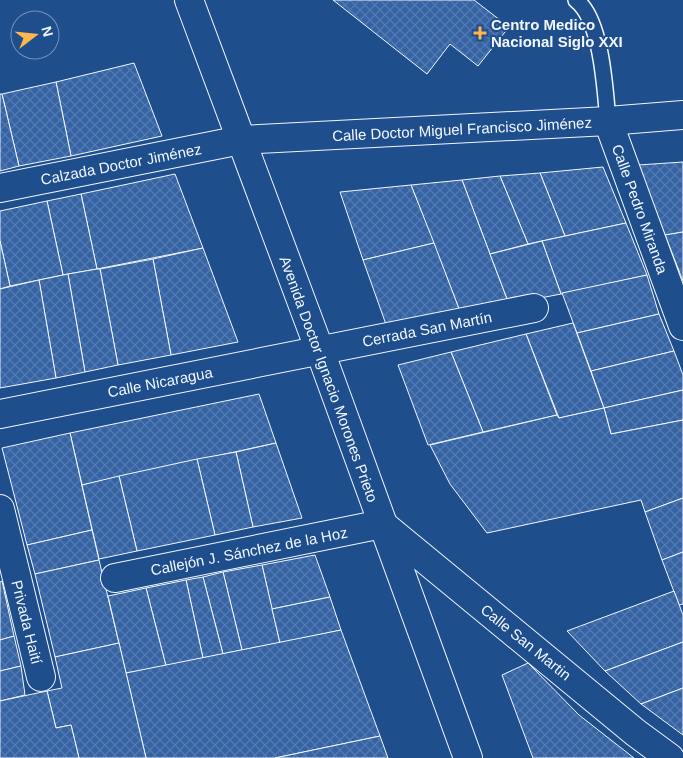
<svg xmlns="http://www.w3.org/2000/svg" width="683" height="758" font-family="Helvetica,sans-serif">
<defs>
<pattern id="building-cross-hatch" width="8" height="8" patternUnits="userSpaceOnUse" patternTransform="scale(1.25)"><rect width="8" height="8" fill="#3563a3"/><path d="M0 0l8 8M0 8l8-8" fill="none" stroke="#537ab1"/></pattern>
</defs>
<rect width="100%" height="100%" fill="#1f4e8c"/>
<g fill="url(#building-cross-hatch)" stroke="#f2f6ff">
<path d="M333,0H474L509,27L478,66L450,44L427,74Z"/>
<path d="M134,63L162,136L71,156L56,82Z"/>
<path d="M56,82L71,156L19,166L2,94Z"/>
<path d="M0,94H2L19,166L0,171Z"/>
<path d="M683,162V232L665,235L638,165Z"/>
<path d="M603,167L626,223L565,236L540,173Z"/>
<path d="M540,173L565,236L528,244L500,176Z"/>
<path d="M175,174L203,248L97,269L81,194Z"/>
<path d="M500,176L528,244L490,254L462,180Z"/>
<path d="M462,180L509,304L461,314L411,185Z"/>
<path d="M411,185L434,243L363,260L340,192Z"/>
<path d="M81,194L97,269L63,275L47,201Z"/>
<path d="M47,201L63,275L10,286L0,241V211Z"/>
<path d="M626,223L647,275L561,294L542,241Z"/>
<path d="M683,232V281L665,235Z"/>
<path d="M0,241L10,286L0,289Z"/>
<path d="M542,241L561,294L509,304L490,254Z"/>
<path d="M434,243L461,314L388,330L363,260Z"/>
<path d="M203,248L238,342L171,355L153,259Z"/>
<path d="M153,259L171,355L118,365L100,269Z"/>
<path d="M97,269H100L118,365L85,372L68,274Z"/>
<path d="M68,274L85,372L56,378L39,280Z"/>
<path d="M647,275L659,314L577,333L562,293Z"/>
<path d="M39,280L56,378L0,388V289Z"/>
<path d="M659,314L674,351L591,371L577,333Z"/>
<path d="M573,323L604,408L559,418L526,334Z"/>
<path d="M526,334L557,415L483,432L451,352Z"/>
<path d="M674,351L683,375V390L604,408L591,371Z"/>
<path d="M451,352L483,432L428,445L398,365Z"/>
<path d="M683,390V420L611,434L604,408Z"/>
<path d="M259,394L276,443L82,485L70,433Z"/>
<path d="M604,408L611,434L683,420V498L645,512L641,500L487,533L450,484L430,445L557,415L559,418Z"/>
<path d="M70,433L92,530L27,545L2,448Z"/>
<path d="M276,443L302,518L253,527L236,452Z"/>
<path d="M236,452L253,527L215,535L197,459Z"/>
<path d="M197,459L215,535L137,551L119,476Z"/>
<path d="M119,476L137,551L99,559L82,485Z"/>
<path d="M683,498V552L662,560L645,512Z"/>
<path d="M92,530L99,560L35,574L27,545Z"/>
<path d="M683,552V604L679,605L662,560Z"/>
<path d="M315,555L330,597L272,609L262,565Z"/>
<path d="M99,560L119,643L55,657L35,574Z"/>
<path d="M262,565L280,643L242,650L223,572Z"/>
<path d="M223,572L242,650L223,654L203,577Z"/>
<path d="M203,577L223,654L203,658L186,580Z"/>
<path d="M186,580L203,658L166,666L146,588Z"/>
<path d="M2,581L14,636L0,640V582Z"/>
<path d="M146,588L166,666L126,673L108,596Z"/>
<path d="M674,591L683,615V642L605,671L567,631Z"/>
<path d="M330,597L341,630L280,643L272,609Z"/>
<path d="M341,630L380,736L275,758H146L126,673Z"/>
<path d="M14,636L21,666L0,671V640Z"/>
<path d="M683,642V688L641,704L605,671Z"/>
<path d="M119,643L146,758H79L71,725L56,728L47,691L62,688L55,657Z"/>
<path d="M528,663L579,715L634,758H533L502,675Z"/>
<path d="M21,666L25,695L0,701V671Z"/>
<path d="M683,688V735L641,704Z"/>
<path d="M47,691L56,728L71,725L79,758H0V701Z"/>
<path d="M380,736L388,758H275Z"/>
</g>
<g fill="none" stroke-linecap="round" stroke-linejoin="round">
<defs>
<path id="lane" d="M576,0C602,20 605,90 608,121"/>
<g id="street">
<path d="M608,121L683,326"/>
<path d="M0,188L241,140L608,121L683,115"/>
<path d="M0,414L534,308"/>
<path d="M0,509L41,677"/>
<path d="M115,578L382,524L636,733L670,758"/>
</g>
<path id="primary" d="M189,0L320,351L468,758"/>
</defs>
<use href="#lane" stroke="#f2f6ff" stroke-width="18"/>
<use href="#street" stroke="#f2f6ff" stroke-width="30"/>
<use href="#primary" stroke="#f2f6ff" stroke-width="30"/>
<use href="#lane" stroke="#1f4e8c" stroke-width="15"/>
<use href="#street" stroke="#1f4e8c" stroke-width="28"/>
<use href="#primary" stroke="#1f4e8c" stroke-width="28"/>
</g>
<path fill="#ffb74d" stroke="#1f4e8c" stroke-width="2" d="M477.5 25.5h5v5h5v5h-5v5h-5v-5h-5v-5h5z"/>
<g text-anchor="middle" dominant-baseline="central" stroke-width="4" stroke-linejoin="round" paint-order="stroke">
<g font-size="15" font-weight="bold" fill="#f2f6ff" stroke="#1f4e8c" text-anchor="start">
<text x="491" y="24">Centro Medico<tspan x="491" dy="17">Nacional Siglo XXI</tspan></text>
</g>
<g font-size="15" fill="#f2f6ff" stroke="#1f4e8c">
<text transform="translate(462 129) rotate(-3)">Calle Doctor Miguel Francisco Jiménez</text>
<text transform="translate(121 164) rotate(-11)">Calzada Doctor Jiménez</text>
<text transform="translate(640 209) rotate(70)">Calle Pedro Miranda</text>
<text transform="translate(427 329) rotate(-11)">Cerrada San Martín</text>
<text transform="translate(329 379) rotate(70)">Avenida Doctor Ignacio Morones Prieto</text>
<text transform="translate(160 382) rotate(-11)">Calle Nicaragua</text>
<text transform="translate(249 551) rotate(-11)">Callejón J. Sánchez de la Hoz</text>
<text transform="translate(27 622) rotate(76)">Privada Haití</text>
<text transform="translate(526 642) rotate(39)">Calle San Martin</text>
</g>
</g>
<g transform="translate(35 35) rotate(74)"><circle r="24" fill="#1f4e8c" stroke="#7391ba"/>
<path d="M0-4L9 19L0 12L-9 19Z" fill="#ffb74d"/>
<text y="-8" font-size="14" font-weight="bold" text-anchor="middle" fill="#f2f6ff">N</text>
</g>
</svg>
